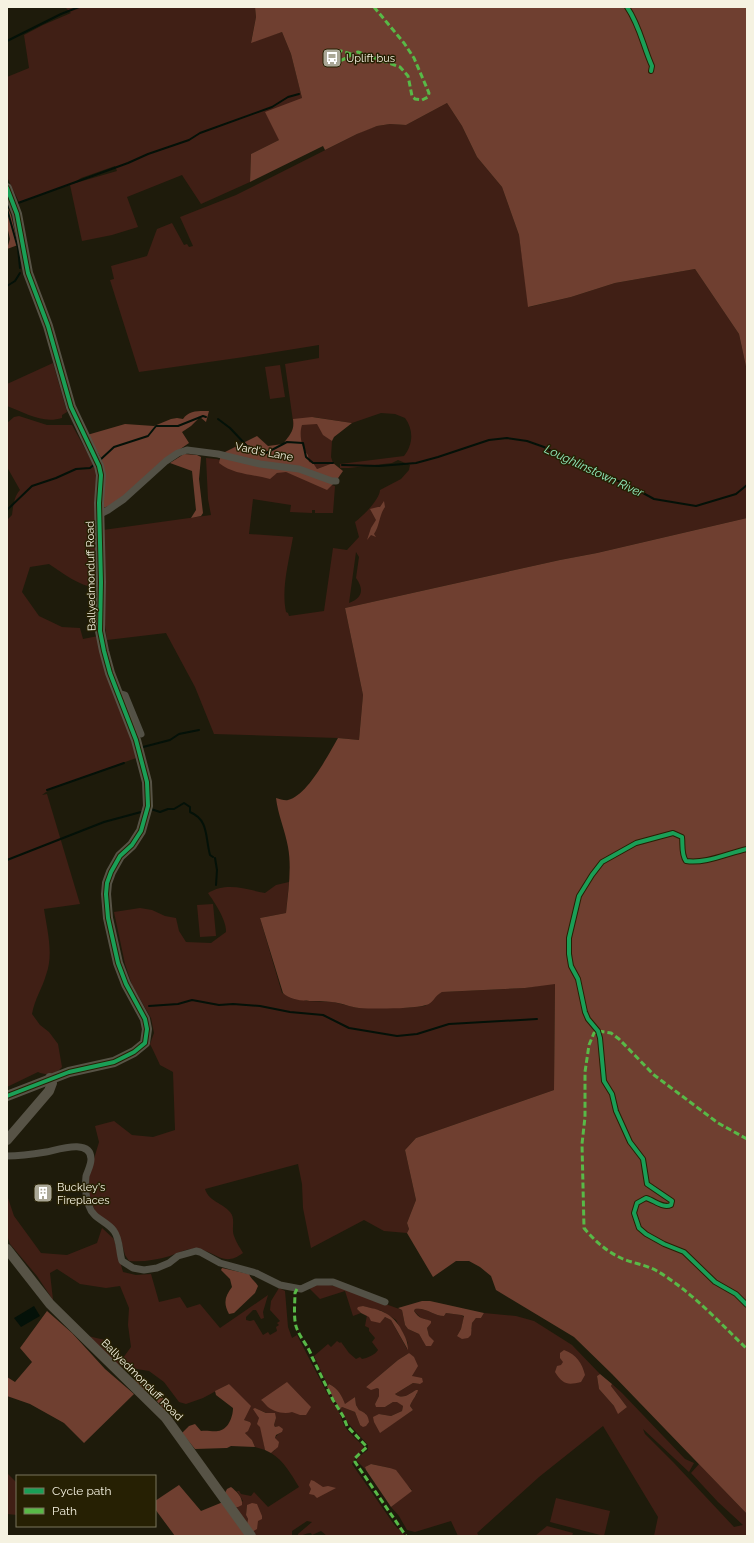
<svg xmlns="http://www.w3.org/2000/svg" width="754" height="1543" font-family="Raleway,sans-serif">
<rect width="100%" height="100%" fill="#1e1b0b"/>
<g fill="#401f15" fill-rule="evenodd">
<path d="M65,7H255L256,17L251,42L282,32L291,54L302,98L279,140L251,154L250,182L201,204L182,175L127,197L138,227L112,235L82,241L70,185L19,202L7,177V77L29,68L24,35L43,25L71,13ZM115,166L117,171L72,184L81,178Z"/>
<path d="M447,103L462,126L477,157L502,187L519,235L529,307L571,297L615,283L695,269L739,334L747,371V518L597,553L560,560L345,608L363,695L359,740L338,738L214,734L195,687L166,633L107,640L103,611V530L211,515L208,499L206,458L217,459L269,476L283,471L335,486L333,513H315V510H312V513L290,512L291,505L253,499L249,534L293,537C289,561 281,588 286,612L288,613L289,616L324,611L333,548L347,550L359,537L355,522C363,516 380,499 380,490L401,479L409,470L410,465L398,460L392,463L349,468H340V464L404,456C413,445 414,430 405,418L395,414L381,413L352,423L313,417L332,441L331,457L333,463L317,469L298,457L285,364L319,358V345L244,357L139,372L110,280L114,279L111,266L147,256L157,229L172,223L184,245L187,244L189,247L193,246L180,217L236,195L365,130L377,126L390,124L406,125ZM356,552L359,557L356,578C364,589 363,598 349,603Z"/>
<path d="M53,363L67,412L62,415V418C42,424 26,413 7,406V384Z"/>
<path d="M280,365L285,397L270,399L265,367Z"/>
<path d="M19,416L47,425H72L96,469V588C78,585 64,574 49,564L30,567L22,592L39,616L62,627L80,628L83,639L98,636L139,757L50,789L42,795L47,794L80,904L44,909C47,930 54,954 46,975C42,989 35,998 32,1014L40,1025L49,1032L58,1044L62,1067C57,1074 47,1076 38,1072L7,1087V520L12,515C13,507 14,496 20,490L7,467V423L14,417Z"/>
<path d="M289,882L286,913L260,918L282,993L307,1001L333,1002L358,1008H404L425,1006L436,995L442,992L525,988L555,983L554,1090L416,1138L405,1150L416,1200L407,1223L409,1229L407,1233L384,1231L364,1220L311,1248L303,1208L302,1184L298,1164L205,1189C209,1202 223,1203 230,1212C236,1219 231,1228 234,1236C236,1242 240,1248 243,1253C223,1268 216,1251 197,1249C187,1248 179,1253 170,1256C156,1260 144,1262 129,1261L125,1255L121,1240L97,1215L89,1198L88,1179L99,1142L95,1126L114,1121L132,1135L153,1137L175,1130L173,1072L160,1065L153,1050L150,1044L154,1033L151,1018L132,985L125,964L114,912L140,908L152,910L165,916L176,918L179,931L186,942L211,943L226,932C227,921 215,903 208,893C227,882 244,889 265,893L276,885Z"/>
<path d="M213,904L216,936L200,937L197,905Z"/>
<path d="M7,1195L14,1216L41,1253L67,1255L97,1243L102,1228L114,1239L123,1272L136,1275L151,1274L159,1302L180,1297L187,1308L200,1304L220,1328L268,1295L263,1312L264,1318L261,1319L256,1310H253L246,1317V1320L250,1321L254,1320L263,1335L268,1332L270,1335L277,1331L276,1327L279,1325L277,1323L280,1321L270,1310L271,1301L279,1288L285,1291L288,1327L292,1338L297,1335L327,1393L338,1410L344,1425L348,1431L363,1446L364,1449L356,1456L352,1464L393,1523L398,1529L400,1528L405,1536H327L321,1531L312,1535L311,1533C305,1533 303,1536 298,1536V1534L312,1522L307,1521L292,1531V1536H255L247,1505L246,1515L248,1519L247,1524L234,1507L243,1501L237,1491H239L241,1494L251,1496L254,1492L268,1507L299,1487C291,1474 284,1461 271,1453L275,1450C275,1441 272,1437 282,1432L279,1426L275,1427L274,1425L276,1418C270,1413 262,1412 255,1408L259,1418L265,1450L255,1447L252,1440L245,1433L250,1422L244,1420L245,1416L229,1384L203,1398L186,1404L179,1402L164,1382L149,1371L118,1366L88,1336L109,1341L112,1354L123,1358L131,1347L128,1325L129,1308L120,1286L106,1288L80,1284L57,1269L50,1273L53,1300L37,1276L10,1244L7,1235Z"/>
<path d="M324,1284L339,1287L402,1310L405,1325L408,1329L419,1334L422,1339L429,1336L427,1328L429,1325L426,1319H422L414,1311L415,1309C426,1307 434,1316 444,1316L446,1313L461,1315L464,1317L461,1329L457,1336L472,1329V1323L476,1318H481L484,1313L516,1316L534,1321L572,1345L600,1374L597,1376L599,1389L614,1406L627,1407L611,1386L612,1384L622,1393L685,1459L694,1463L689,1472L643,1429L645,1434L674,1463L734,1527L743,1525L718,1502L691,1473L699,1464L747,1514V1536H654L658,1517L603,1426L539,1477L477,1533L479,1536H458L451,1521L415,1532L407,1530L399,1516L391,1507L412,1490L390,1468L371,1464L365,1467L366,1470L357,1461V1458L368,1450V1445L348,1423L340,1409L342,1407L355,1412L360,1425L366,1414L359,1410L356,1405L355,1397L345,1405C342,1396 338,1388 329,1384L328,1386L314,1356L328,1344L331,1347L337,1341L340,1343L341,1342L349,1353L356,1359L360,1357L362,1359C367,1358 375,1355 378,1350L372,1342L375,1338L369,1331V1328L365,1326L367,1315L380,1321L385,1317L391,1320L407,1349L408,1343L396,1320L382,1311L363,1306L357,1309L361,1313L353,1316L345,1291L320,1299L310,1289L311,1287L316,1285ZM409,1353L414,1371L412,1376L420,1384L413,1383L395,1394C403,1400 409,1394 416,1390L417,1394L413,1399L410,1406L413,1410L380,1432L379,1414L391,1416L402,1411L403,1406L398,1402H393L385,1407L375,1404L379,1396V1389L377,1388L366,1387L398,1360Z"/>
<path d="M7,1473L17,1483V1515L7,1514Z"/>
<path d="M556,1498L610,1511L604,1536L550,1522Z"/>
<path d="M547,1526L573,1533L572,1536H535Z"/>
</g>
<g fill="#6f3f30">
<path d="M255,7H747V371L739,334L695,269L615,283L571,297L528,307L519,235L502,187L477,157L462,126L447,103L406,125L390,124L377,126L357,134L325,150L323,146L250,182L251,154L279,140L265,112L302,98L291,54L282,32L251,43L256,17Z"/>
<path d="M7,206L11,215L18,245L7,249L10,239L7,226Z"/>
<path d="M209,411L206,422L200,417L191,426L182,432L189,443C181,449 172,454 164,461C147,474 123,503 103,508L104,467L100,456L87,435L125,424L154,426L171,419L177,418L183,419C189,410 199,411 209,411Z"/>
<path d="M312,417L352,423L334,437L332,441L323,435L317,424L302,425C299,434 301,447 308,455L309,462L313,463L317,469L333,463L343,471L336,481L327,490L286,472L277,473L270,479C253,474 234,475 219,463L221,454L257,436L268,446L283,444C290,435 295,430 293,419Z"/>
<path d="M184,454L197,455L201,457L199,479L203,513L201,516L191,518L196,510L192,471L170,463Z"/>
<path d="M384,501L385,507C379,515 380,525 374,534L376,537L371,535L367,540L371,528L376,520L370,509L378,507H380Z"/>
<path d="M747,518V1514L612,1374L574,1337L496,1290L491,1276L480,1267L469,1261H456L433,1277L407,1233L409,1229L407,1223L416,1200L405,1150L416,1138L554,1090L555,984L525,988L442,992C434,996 433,1004 426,1005C413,1009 374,1009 359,1008C350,1007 342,1003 332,1002C317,1000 295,1004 283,993L260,918L286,913C288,892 292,868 288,847C285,830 278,815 276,798C280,799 285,801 288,800C308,795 328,755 338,738L359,740L363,695L345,608L560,560L597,553Z"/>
<path d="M222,1268L249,1274C251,1279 255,1281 258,1286L255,1293L234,1313L229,1314C223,1303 225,1296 232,1287L230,1279L221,1270Z"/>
<path d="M422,1301H430L484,1313L481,1318H476L472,1323L471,1335L468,1338L462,1339L457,1336L461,1329L464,1316L461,1315L446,1313L444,1316C434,1316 426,1307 415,1309L414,1311C419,1319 423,1318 431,1321V1323L427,1328L429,1336L434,1341L431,1346H426L419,1334L408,1329L405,1325L402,1310L398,1308Z"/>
<path d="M363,1306C380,1310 390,1312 400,1327C404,1335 408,1340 408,1350L391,1320L385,1317L380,1323L371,1321L369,1317L361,1313L357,1309L358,1307Z"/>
<path d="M47,1311L72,1333L105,1369L134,1394L84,1443L64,1423L30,1404L7,1396V1377L15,1382L32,1362L20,1348Z"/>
<path d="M564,1350C577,1355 582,1363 585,1375L581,1382C568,1385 563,1385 555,1372L557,1366L561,1365L563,1362L560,1358V1353Z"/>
<path d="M409,1353L414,1357L418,1366L412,1376L422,1378L423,1382L420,1384L413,1383L395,1394C403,1400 409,1394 416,1390H418C417,1395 412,1400 410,1406L413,1410L380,1433L374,1422L373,1417L379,1414L391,1416L402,1411L403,1406L397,1402H393L385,1407H376L375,1404L379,1396V1389L377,1388L371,1390L366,1387L398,1360Z"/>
<path d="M600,1374L612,1384L611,1386L627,1407L618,1414L614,1406L599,1389L597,1376Z"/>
<path d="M138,1378L152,1385L153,1389L170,1404V1407L165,1411L156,1400L134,1380Z"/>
<path d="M287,1382L311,1407L306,1415H300L292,1412C284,1415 271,1411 266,1405C264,1403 263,1401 261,1400Z"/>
<path d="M229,1384L251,1406L244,1420L250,1422L251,1424L248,1431L245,1433L252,1440L255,1447L231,1446L227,1448L195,1449L182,1433L189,1426L195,1424L201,1431C207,1430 213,1432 218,1431C228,1430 233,1417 233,1408L216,1395L215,1391Z"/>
<path d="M329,1384C338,1388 342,1396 345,1404L355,1397L356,1405L359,1410C365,1413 368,1414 369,1422L366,1426L363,1427L360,1425L355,1412L342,1407L340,1409L327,1387Z"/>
<path d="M255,1408L266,1413H275L276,1418L274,1425L275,1427L279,1426L283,1429L282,1432L276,1435L275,1438L279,1442L278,1447L271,1453L265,1450L260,1427L257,1424L259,1418L253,1409Z"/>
<path d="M371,1464L390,1468L396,1470L412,1491L391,1507L366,1470L365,1467Z"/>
<path d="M311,1480L314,1481L323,1487L328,1486L336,1488L317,1498L314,1495L309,1494L311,1489L309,1485Z"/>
<path d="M179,1485L201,1511L223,1502L246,1536H175L155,1509V1501Z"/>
<path d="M231,1487C236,1491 243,1497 242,1505L238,1507H234L225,1493L227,1489Z"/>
<path d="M252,1503L257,1504L262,1516V1519L258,1521L257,1529L252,1532L247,1524L248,1519L246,1515L247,1505Z"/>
</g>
<path fill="#041108" d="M34,1306L40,1316L21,1327L14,1318Z"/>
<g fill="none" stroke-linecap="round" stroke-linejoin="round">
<g stroke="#041108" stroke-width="2">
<path d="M7,41L61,14L79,7"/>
<path d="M18,203L128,163L148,154L189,140L200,133L272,107L288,97L299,94"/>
<path d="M9,206L7,209L18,248L20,268"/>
<path d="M7,286L15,281L20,273"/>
<path d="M218,419L230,428L247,446L266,453L287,442L303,443L306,457L313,463H333"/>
<path d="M100,460L114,447L148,436L156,426H178L203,416L206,417"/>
<path d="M342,465L379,466L416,463L438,457L489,440L507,438L527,441L544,447L586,470L621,482L633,490L643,493L654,499L696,506L736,494L747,485"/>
<path d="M7,510L32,486L56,478L76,469L90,468L95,464"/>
<path d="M143,747L170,740L179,734L199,730"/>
<path d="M47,790L124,763"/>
<path d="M151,809L160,812L168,809H174L184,803L190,807V812C209,820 205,837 210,855L213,857"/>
<path d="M215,858L217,870L216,885"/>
<path d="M7,860L104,822L141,812"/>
<path d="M149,1006L178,1004L192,1000L219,1005L233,1004L260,1006L290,1012L323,1015L349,1028L397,1036L417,1034L449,1024L537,1019"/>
</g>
<g stroke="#535146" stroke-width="7">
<path d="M100,514L108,510L124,499L166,461L178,453L187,450L218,454L260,464L299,469L332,481H336"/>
<path d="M118,693L125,695L141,734"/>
<path d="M7,1156C20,1156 34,1154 46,1152C57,1150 91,1138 91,1159C91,1165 88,1170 86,1176C85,1186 86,1198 89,1206C93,1219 107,1221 114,1231C120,1239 119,1252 122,1261L133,1268L144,1270L157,1268L169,1263L178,1256L196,1251L200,1252L220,1263L256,1273L280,1285L301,1289L316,1282H333L385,1302"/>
</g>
<g stroke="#575346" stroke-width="10">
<path d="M7,188L17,214L28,273L48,326L71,407L99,466L101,475L99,503L101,582L100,631L104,651L110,673L136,740L147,782L148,806L141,831L132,845L120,856L111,872L107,883L106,894L108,918L118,963L126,984L145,1019L147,1029L145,1043L134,1052L114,1062L69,1072L7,1096"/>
<path d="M7,1140L49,1091L52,1083L50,1078"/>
<path d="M7,1249L50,1304L166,1418L251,1536"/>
</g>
<g stroke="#58b947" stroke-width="3" stroke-dasharray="6 3" stroke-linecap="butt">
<path d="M351,54L341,51L338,52L335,58L338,61C346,60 350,54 358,52L400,67L408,76L412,96L415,99L422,100L428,97L429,93L414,58L404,43L374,7"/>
<path d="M747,1139L718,1123L654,1075L619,1039L611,1033L598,1031L594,1033L589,1045L585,1072V1117L582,1144L584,1228C593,1239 605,1250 617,1256C629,1263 645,1264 657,1271C691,1291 719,1322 747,1349"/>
<path d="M297,1289L295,1293C295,1302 293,1320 297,1329C301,1339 309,1347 312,1357L333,1400L343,1416L347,1426L367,1447L355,1458V1462L406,1536"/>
</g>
<defs>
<g id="cycleway">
<path d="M627,7C640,26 643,46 652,66L651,71"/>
<path d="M7,188L17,214L28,273L48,326L71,407L99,466L101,475L99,503L101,582L100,631L104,651L110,673L136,740L147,782L148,806L141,831L132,845L120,856L111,872L107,883L106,894L108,918L118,963L126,984L145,1019L147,1029L145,1043L134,1052L114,1062L69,1072L7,1096"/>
<path d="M747,849C728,853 706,864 686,861C681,854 683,845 682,837L673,833L636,843L602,862L592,875L579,896L569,938V954L571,966L578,979L585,1012L588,1019L598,1031L600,1038L604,1081L612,1094L616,1111L630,1142L643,1159L647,1184L672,1201L671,1205C663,1209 654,1200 646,1198L637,1203L634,1213L639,1228L646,1234L664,1244L684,1252L715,1282L736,1294L747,1305"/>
</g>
</defs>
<use href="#cycleway" stroke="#262003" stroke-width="6"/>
<use href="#cycleway" stroke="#1a9f57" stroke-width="4"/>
</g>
<defs>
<symbol id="bus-square" viewBox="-11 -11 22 22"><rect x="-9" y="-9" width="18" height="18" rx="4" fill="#aaa796" stroke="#262003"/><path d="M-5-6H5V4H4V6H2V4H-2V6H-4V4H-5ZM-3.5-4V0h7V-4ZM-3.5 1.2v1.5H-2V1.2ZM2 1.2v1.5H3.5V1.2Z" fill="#fff"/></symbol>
<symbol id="building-square" viewBox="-11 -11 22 22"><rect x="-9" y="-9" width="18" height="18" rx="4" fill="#aaa796" stroke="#262003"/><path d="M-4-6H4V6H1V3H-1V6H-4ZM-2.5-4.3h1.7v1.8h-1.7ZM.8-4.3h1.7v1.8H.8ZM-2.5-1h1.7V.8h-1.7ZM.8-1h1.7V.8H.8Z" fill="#fff"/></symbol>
</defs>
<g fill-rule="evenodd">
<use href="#bus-square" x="321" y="47" width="22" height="22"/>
<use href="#building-square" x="32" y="1182" width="22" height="22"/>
</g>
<g text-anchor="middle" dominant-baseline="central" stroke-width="3" stroke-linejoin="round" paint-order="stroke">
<g font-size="11" fill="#f5f2e1" stroke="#262003" text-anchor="start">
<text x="346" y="58">Uplift bus</text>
<text x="57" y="1187">Buckley's<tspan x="57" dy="13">Fireplaces</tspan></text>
</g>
<g font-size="11" fill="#f5f2e1" stroke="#262003">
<text transform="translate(264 452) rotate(11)">Vard's Lane</text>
<text transform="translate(91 576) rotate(-91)">Ballyedmonduff Road</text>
<text transform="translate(142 1380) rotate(45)">Ballyedmonduff Road</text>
</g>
<g font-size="12" font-style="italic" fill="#92edbf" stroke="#262003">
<text transform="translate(594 471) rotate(25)">Loughlinstown River</text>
</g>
</g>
<rect width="754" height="1543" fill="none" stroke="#f5f2e1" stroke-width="16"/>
<rect x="16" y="1475" width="140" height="52" fill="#262003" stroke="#79745c"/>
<rect x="24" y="1488" width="20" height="6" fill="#1a9f57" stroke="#79745c"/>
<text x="52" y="1495" font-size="12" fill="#f5f2e1">Cycle path</text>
<rect x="24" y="1508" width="20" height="6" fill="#58b947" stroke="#79745c"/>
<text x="52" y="1515" font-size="12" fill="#f5f2e1">Path</text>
</svg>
